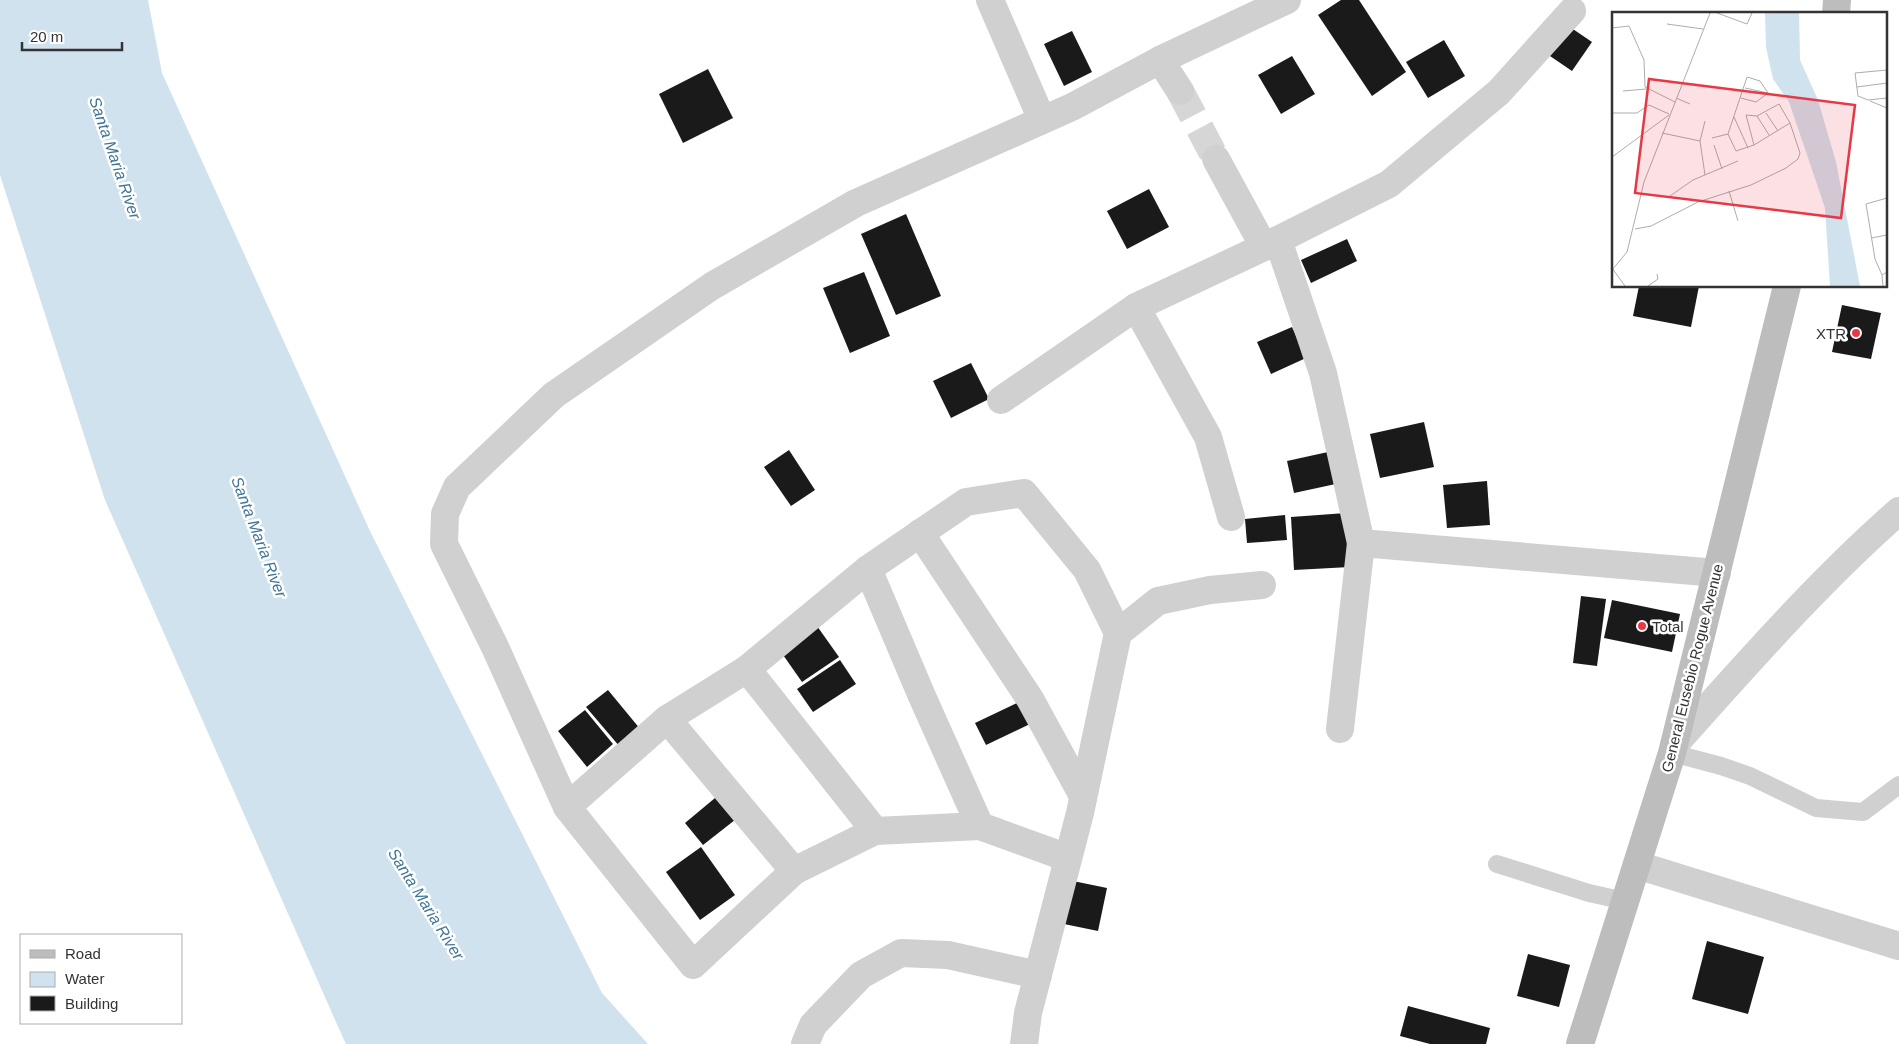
<svg xmlns="http://www.w3.org/2000/svg" width="1899" height="1044" font-family="Helvetica,sans-serif">
<rect width="100%" height="100%" fill="#fff"/>
<path fill="#cfe2ee" d="M0,0H148L162,73L369,529L602,993L648,1044H346L344,1040L105,500L0,175Z"/>
<g fill="#1a1a1a">
<path d="M1341,0H1359L1406,72L1372,96L1318,15Z"/>
<path d="M1567,25L1592,42L1572,71L1547,54Z"/>
<path d="M1072,31L1092,72L1064,86L1044,44Z"/>
<path d="M1444,40L1465,76L1428,98L1406,62Z"/>
<path d="M1292,56L1315,94L1281,114L1258,75Z"/>
<path d="M708,69L733,118L683,143L659,94Z"/>
<path d="M1149,189L1169,227L1127,249L1107,211Z"/>
<path d="M906,214L941,296L896,315L861,234Z"/>
<path d="M1347,239L1357,261L1311,283L1301,260Z"/>
<path d="M864,272L890,336L850,353L823,288Z"/>
<path d="M1639,286H1699L1691,327L1633,316Z"/>
<path d="M1842,305L1881,313L1871,359L1832,352Z"/>
<path d="M1292,327L1306,358L1271,374L1257,342Z"/>
<path d="M971,363L989,399L951,418L933,381Z"/>
<path d="M1424,422L1434,467L1380,478L1370,434Z"/>
<path d="M789,450L815,490L791,506L764,467Z"/>
<path d="M1337,450L1345,482L1294,493L1287,461Z"/>
<path d="M1487,481L1490,525L1447,528L1443,485Z"/>
<path d="M1346,513L1350,567L1294,570L1291,517Z"/>
<path d="M1285,515L1287,540L1247,543L1245,519Z"/>
<path d="M1581,596L1606,599L1597,666L1573,663Z"/>
<path d="M1612,600L1680,614L1672,652L1604,638Z"/>
<path d="M817,626L839,657L802,682L781,652Z"/>
<path d="M840,660L856,684L813,712L797,689Z"/>
<path d="M608,690L641,730L620,747L586,707Z"/>
<path d="M1019,702L1030,724L986,745L975,723Z"/>
<path d="M585,710L613,744L587,767L558,731Z"/>
<path d="M721,793L740,816L703,845L685,823Z"/>
<path d="M701,847L735,895L700,920L666,872Z"/>
<path d="M1073,881L1107,888L1098,931L1064,924Z"/>
<path d="M1707,941L1764,957L1748,1014L1692,999Z"/>
<path d="M1528,954L1570,965L1559,1007L1517,996Z"/>
<path d="M1408,1006L1490,1028L1486,1044H1430L1400,1036Z"/>
</g>
<g fill="none" stroke-linecap="round" stroke-linejoin="round">
<path stroke="#d6d6d6" stroke-width="28" stroke-dasharray="28 14" stroke-linecap="butt" d="M1180,91L1216,159"/>
<g stroke="#d0d0d0" stroke-width="18">
<path d="M1672,753L1721,766L1750,776L1816,808L1863,812L1899,785"/>
<path d="M1497,864L1589,893L1625,901"/>
</g>
<g stroke="#d0d0d0" stroke-width="28">
<path d="M990,0L1042,120"/>
<path d="M1160,60L1180,91"/>
<path d="M1216,159L1264,247"/>
<path d="M1278,240L1323,373L1361,543L1717,573"/>
<path d="M1136,307L1208,437L1231,517"/>
<path d="M1001,400L1136,307L1264,247L1389,184L1499,92L1572,11"/>
<path d="M920,533L1030,699L1083,796"/>
<path d="M868,569L921,694L980,826L875,831L794,871L693,965L567,807L667,719L747,669L868,569L966,502L1024,493L1087,570L1118,633L1080,813L1028,1013L1024,1044"/>
<path d="M1118,633L1158,601L1210,590L1262,585"/>
<path d="M747,669L875,831"/>
<path d="M667,719L794,871"/>
<path d="M1340,729L1361,543"/>
<path d="M1674,745C1746,665 1818,582 1899,511"/>
<path d="M567,807L495,647L444,544L445,514L457,487L554,395L712,286L856,203L1072,107L1160,60L1287,0"/>
<path d="M980,826L1068,858"/>
<path d="M1637,865L1899,946"/>
<path d="M805,1044L813,1025L861,975L901,953L948,955L1038,975"/>
</g>
<g stroke="#bdbdbd" stroke-width="28">
<path d="M1836,14L1837,0"/>
<path d="M1580,1044L1672,753L1787,286"/>
</g>
</g>
<g fill="#e63946" stroke="#fff" stroke-width="2">
<circle cx="1856" cy="333" r="5"/>
<circle cx="1642" cy="626" r="5"/>
</g>
<g text-anchor="middle" dominant-baseline="central" stroke-width="5" stroke-linejoin="round" paint-order="stroke">
<g font-size="15" fill="#333" stroke="#fff" text-anchor="end">
<text x="1846" y="333">XTR</text>
<text x="1652" y="626" text-anchor="start">Total</text>
</g>
<g font-size="15" fill="#333" stroke="#fff">
<text transform="translate(1692 668) rotate(-76)">General Eusebio Rogue Avenue</text>
</g>
<g font-size="16" font-style="italic" fill="#3f7597" stroke="#fff">
<text transform="translate(115 158) rotate(71)">Santa Maria River</text>
<text transform="translate(259 537) rotate(69)">Santa Maria River</text>
<text transform="translate(426 904) rotate(58)">Santa Maria River</text>
</g>
</g>
<g transform="translate(1612 12)">
<rect width="275" height="275" fill="#fff"/>
<path d="M153,1H187L188,48L206,88L224,150L248,274H218L213,196L177,90L161,67L154,35Z" fill="#cfe2ee"/>
<path fill="none" stroke="#adadad" stroke-width="1" d="M105,1L135,12L140,1M55,12L91,17M0,16L17,14L32,48L33,75L63,90M275,58L243,61L246,84L256,88L275,86M245,75L275,71M133,76L156,81M11,79L34,77M64,86L78,92M129,86L144,90L156,81L148,69L135,65L116,122L124,139L142,133L178,111L167,92L145,104L134,103L142,133M258,89L275,96M0,101H25L37,93L57,102M154,101L166,119M145,104L157,123M122,105L136,136M50,121L88,129L93,163M100,126L116,122M88,129L93,109M102,133L110,157M0,145L57,103M117,179L126,209M58,184L81,168L126,149M23,217L39,214L86,190L139,173L174,156L186,147L188,141L178,111M259,226L275,223M0,256L13,274M0,258L15,240L32,170L98,1M270,263L263,247L254,192L275,186M36,274L46,267L45,262M271,274L270,263L275,260"/>
<path fill="#e63946" fill-opacity="0.15" stroke="#e63946" stroke-width="2.5" d="M37,67L243,93L229,206L23,181Z"/>
<rect width="275" height="275" fill="none" stroke="#333" stroke-width="2.5"/>
</g>
<rect x="20" y="934" width="162" height="90" fill="#ffffff" stroke="#adadad"/>
<rect x="30" y="950" width="25" height="8" fill="#bdbdbd" stroke="#adadad"/>
<text x="65" y="959" font-size="15" fill="#333333">Road</text>
<rect x="30" y="972" width="25" height="15" fill="#cfe2ee" stroke="#adadad"/>
<text x="65" y="984" font-size="15" fill="#333333">Water</text>
<rect x="30" y="996" width="25" height="15" fill="#1a1a1a" stroke="#adadad"/>
<text x="65" y="1009" font-size="15" fill="#333333">Building</text>
<path d="M22 42v8h100v-8" fill="none" stroke="#333333" stroke-width="2.5"/>
<text x="30" y="42" font-size="15" fill="#333333" stroke="#ffffff" stroke-width="4" paint-order="stroke">20 m</text>
</svg>
